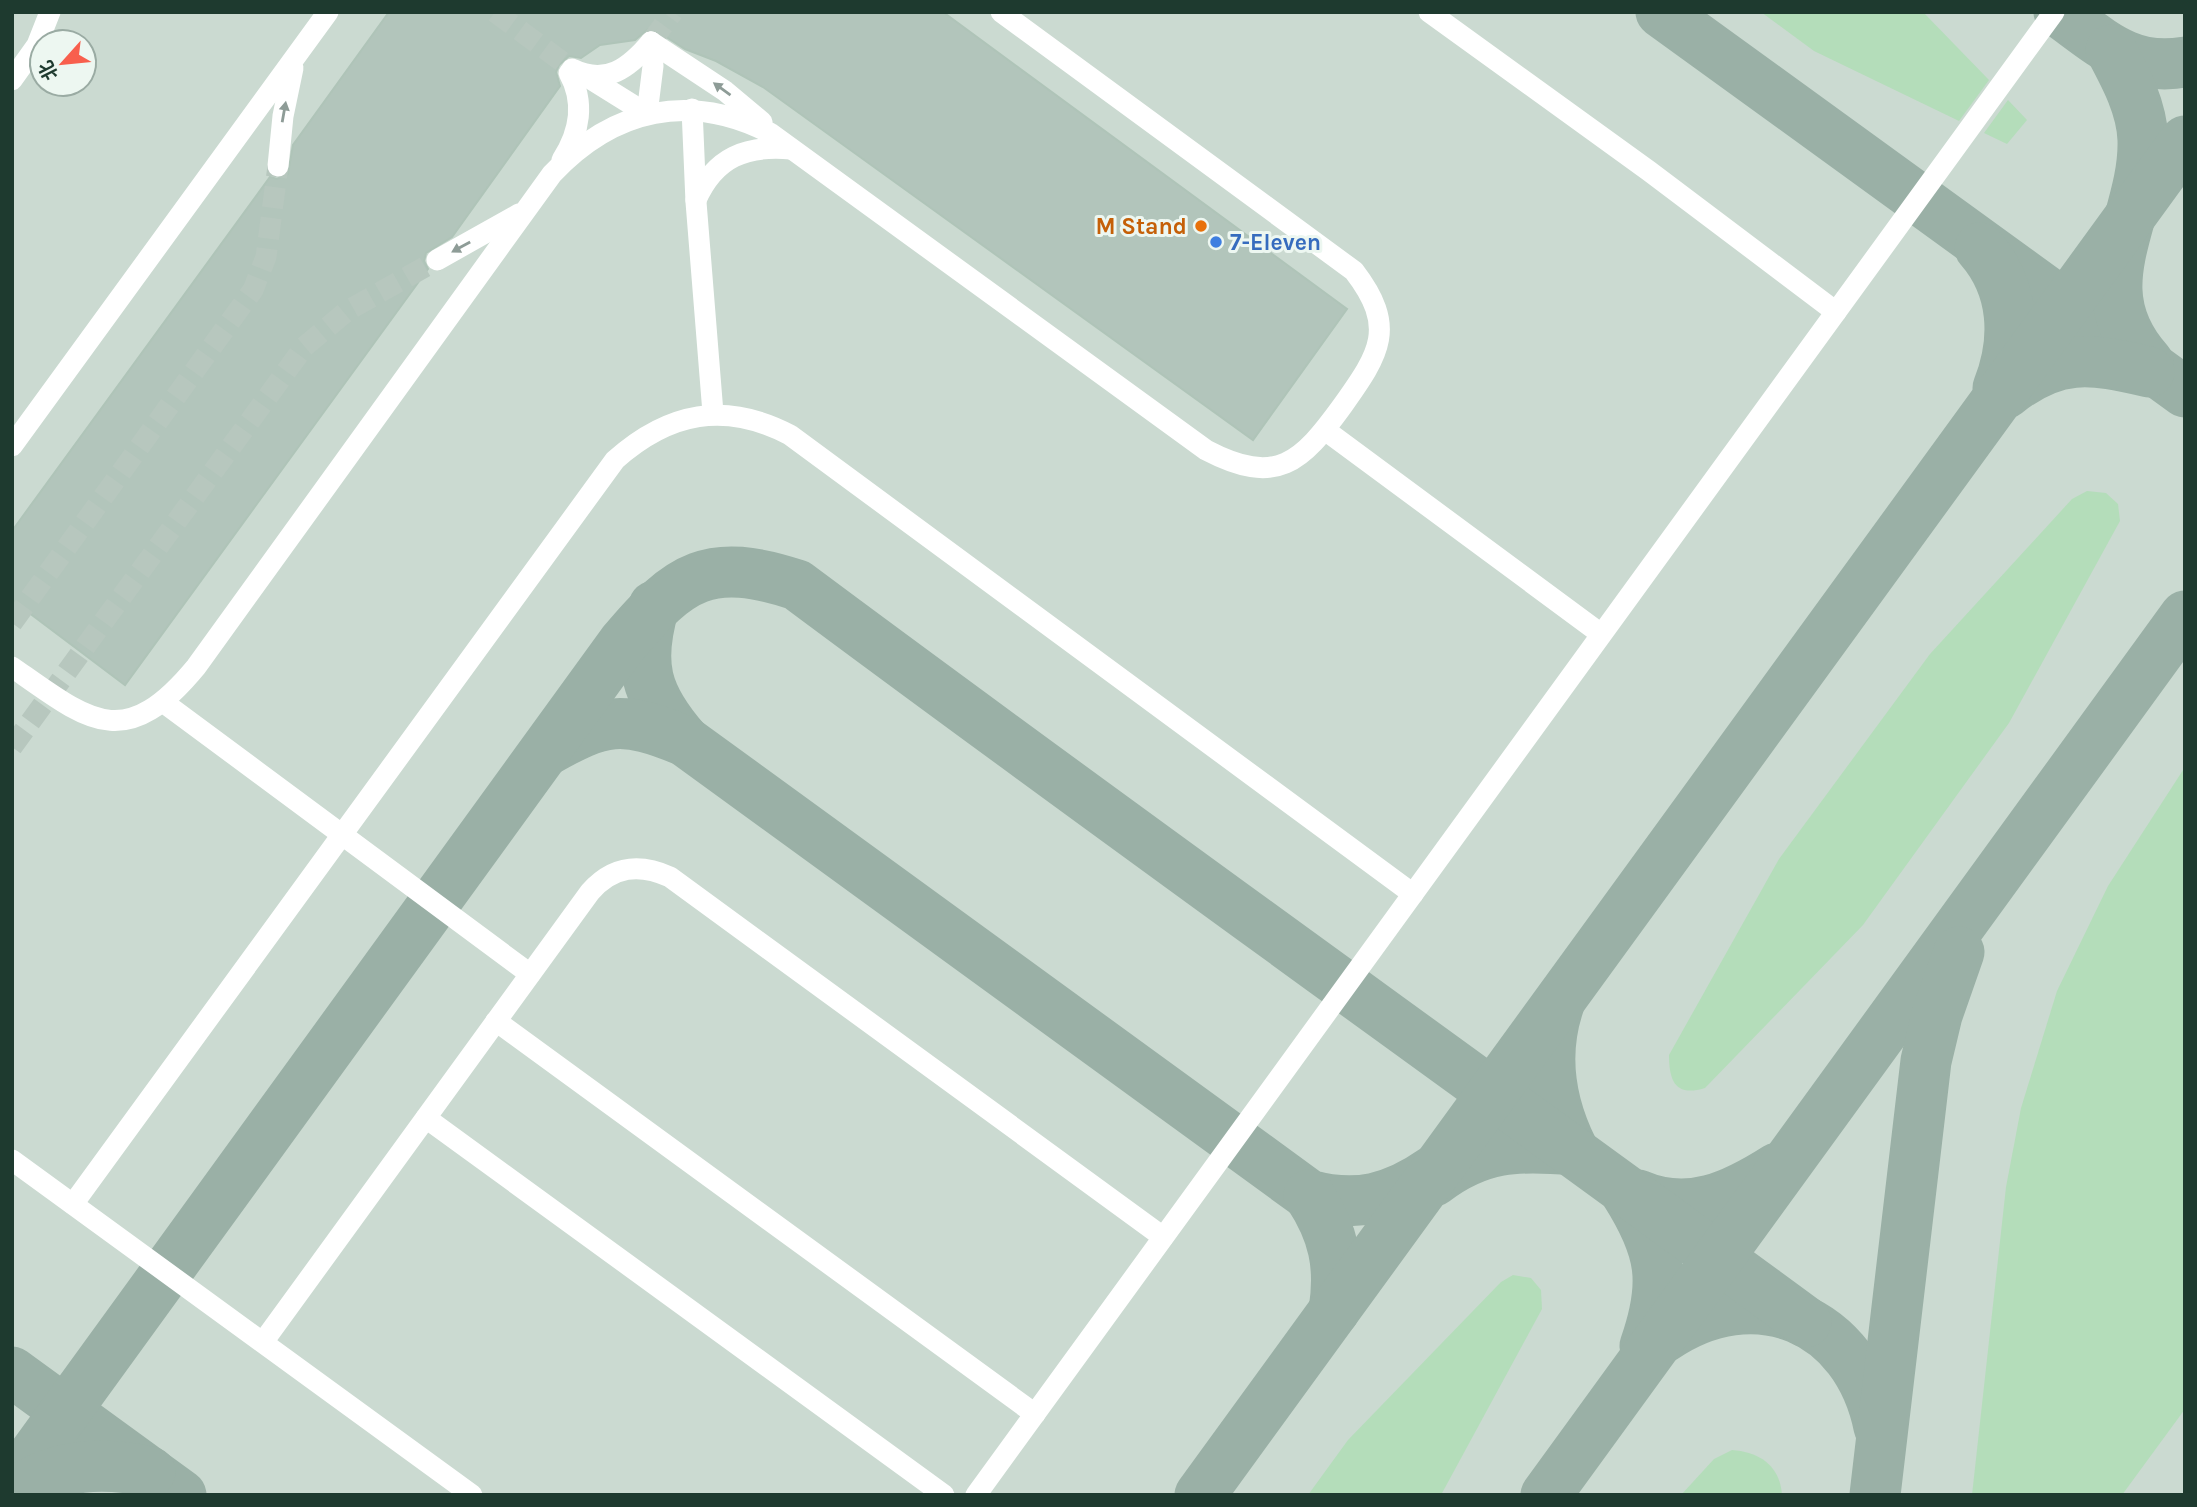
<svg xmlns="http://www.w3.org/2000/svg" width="2197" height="1507" font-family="Karla,'Noto Sans SC',sans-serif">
<rect width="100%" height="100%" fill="#ddeae2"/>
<path fill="#cbdad1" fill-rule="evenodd" d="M12,12H2185V1495H12ZM42,42H84V84H42Z"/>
<g fill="#b4ddba">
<path d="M1761,12H1923L1989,80L1959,121L1814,51Z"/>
<path d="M2008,100L2027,120L2007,144L1984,133Z"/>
<path d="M2087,491L2106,493L2118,504L2120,521L2009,723L1863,925L1705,1088C1676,1097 1669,1082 1669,1055L1779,859L1930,654L2072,499Z"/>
<path d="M2185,767V1409L2122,1495H1972L2006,1187L2021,1108L2057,991L2108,886Z"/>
<path d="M1513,1275L1531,1278L1541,1290L1542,1309L1441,1495H1308L1348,1440L1501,1282Z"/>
<path d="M1732,1450C1760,1452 1780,1466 1782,1495H1681L1714,1459Z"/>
</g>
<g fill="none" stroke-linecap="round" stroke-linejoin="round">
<g stroke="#9ab0a6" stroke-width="51">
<path d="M1661,12L2185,392"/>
<path d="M2059,12C2101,42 2130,72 2185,62"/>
<path d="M2111,50C2126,78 2142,108 2143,140C2145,221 2080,286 2148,362"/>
<path d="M1980,248C2015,288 2017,340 1998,388"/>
<path d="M2006,393C2056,353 2091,358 2149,372"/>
<path d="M654,606C637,664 645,695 685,741"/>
<path d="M546,751C603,718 623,715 685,741L1309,1195C1356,1208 1393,1199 1433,1171"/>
<path d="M1559,1004C1542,1054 1550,1104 1573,1150"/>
<path d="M1434,1181C1480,1146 1517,1145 1573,1150"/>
<path d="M1626,1193C1662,1250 1667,1283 1645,1346"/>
<path d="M1309,1195C1334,1233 1341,1266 1334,1311"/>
<path d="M1638,1195C1689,1217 1733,1196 1777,1168"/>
<path d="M1663,1338C1755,1275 1857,1318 1879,1427"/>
<path d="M12,1372L181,1495"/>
<path d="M12,1485L623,643C680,575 709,556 797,585C1131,834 1470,1075 1806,1322"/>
<path d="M12,1495C53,1464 102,1461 150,1472"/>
<path d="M1200,1495L2185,141"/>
<path d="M1546,1495L2185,616"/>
<path d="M1875,1495L1926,1061L1937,1015L1959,952"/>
</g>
</g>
<path fill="#b2c5bb" stroke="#afc4b8" stroke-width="2" d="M389,12H943L1347,309L1253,440L763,87L716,61L685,49L657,31L648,29L635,40L600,45L581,58L569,56L559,65L556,72L560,86L452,237L426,253L424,261L428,269L125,685L12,600V531L270,177L277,179L288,174L293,145Z"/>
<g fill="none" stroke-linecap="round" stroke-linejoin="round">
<g stroke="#b7c7be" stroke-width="21" stroke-dasharray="21 10" stroke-linecap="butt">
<path d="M495,12L572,69"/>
<path d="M651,42L673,12"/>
<path d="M12,623L253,290L266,257L278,166"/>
<path d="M12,747L304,347L347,311L437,260"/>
</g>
<g stroke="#fff" stroke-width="21">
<path d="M1429,12L1649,171L1836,312"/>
<path d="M651,42L725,91L762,122"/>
<path d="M572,69C606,86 629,68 651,42"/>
<path d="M586,76L647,114"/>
<path d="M12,80L37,45L50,12"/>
<path d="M692,109L696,202L713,413"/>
<path d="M647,114L653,66L651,42"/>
<path d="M562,160C580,132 585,102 569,73"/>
<path d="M278,166L283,116L293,68"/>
<path d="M696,200C715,157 746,145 791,149"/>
<path d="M437,260L519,214"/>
<path d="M1325,430L1601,634"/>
<path d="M12,446L328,12"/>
<path d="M12,667C89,721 124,754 196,667L552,174C614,108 690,92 770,133L1206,450C1277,487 1301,463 1343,405C1380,353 1397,327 1354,271L1001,12"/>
<path d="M163,702L530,974"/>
<path d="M496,1021L1035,1414"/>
<path d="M426,1118L944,1495"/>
<path d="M12,1160L472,1495"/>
<path d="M73,1204L615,460C669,412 725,401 790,435L1413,894"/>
<path d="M263,1342L590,892C613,866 639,863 670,877L1163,1237"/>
<path d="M976,1495L2054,12"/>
</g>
</g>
<defs><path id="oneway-solid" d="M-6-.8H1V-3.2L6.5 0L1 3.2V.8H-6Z" transform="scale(1.75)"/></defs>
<g fill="#8e9c97">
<use href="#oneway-solid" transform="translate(722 89) rotate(-144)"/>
<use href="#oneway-solid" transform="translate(284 112) rotate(-80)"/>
<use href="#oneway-solid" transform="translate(461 247) rotate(151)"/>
</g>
<circle fill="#e8710a" stroke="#edf7f1" stroke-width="2.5" cx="1201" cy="226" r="7"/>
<circle fill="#3f7fe0" stroke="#edf7f1" stroke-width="2.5" cx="1216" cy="242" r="7"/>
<g text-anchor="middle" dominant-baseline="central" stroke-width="6" stroke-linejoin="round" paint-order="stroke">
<g font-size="23" font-weight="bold" fill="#c56008" stroke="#edf7f1" text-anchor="end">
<text x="1187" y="226">M Stand</text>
</g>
<g font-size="23" font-weight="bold" fill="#366cbe" stroke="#edf7f1" text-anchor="start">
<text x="1230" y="242">7-Eleven</text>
</g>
</g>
<rect width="2197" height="1507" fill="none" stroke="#1e3a2f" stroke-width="28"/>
<g transform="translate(63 63) rotate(243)"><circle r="33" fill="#edf7f1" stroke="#9aaba3" stroke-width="2"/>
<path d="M0-5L12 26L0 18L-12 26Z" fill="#f85f4d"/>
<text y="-10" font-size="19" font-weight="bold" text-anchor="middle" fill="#1e3a2f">北</text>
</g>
</svg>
